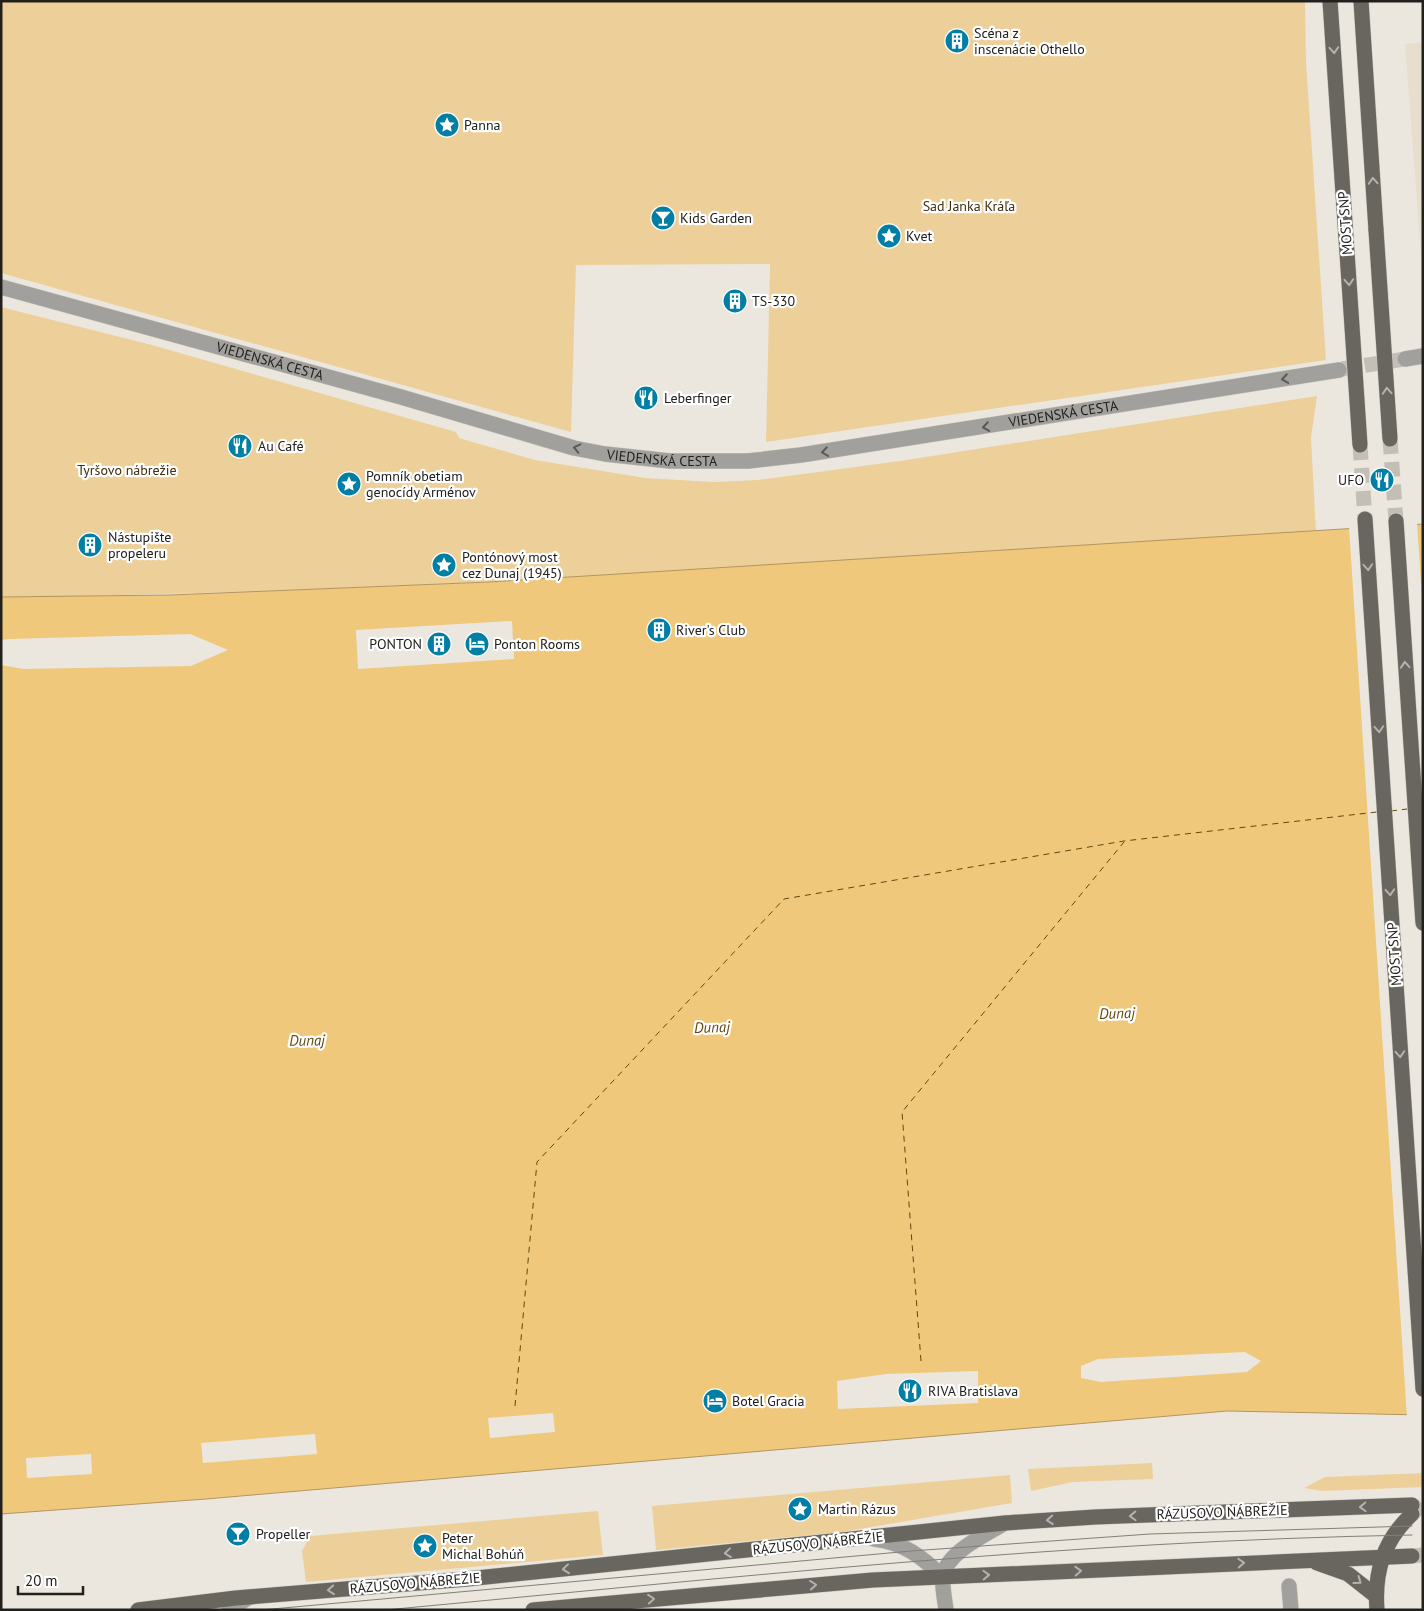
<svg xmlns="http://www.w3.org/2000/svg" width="1424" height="1611" font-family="'PT Sans',sans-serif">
<rect width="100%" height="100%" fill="#ebe7de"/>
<path fill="#e7dece" d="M1423,42V280L1405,44Z"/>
<g fill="#edd099">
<path d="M1,1H1305L1306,62L1326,360L766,442L770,264L576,265L571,432L1,273Z"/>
<path d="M1,307L152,345L456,432L459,438L535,460L645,478L713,482L758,480L900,461L1317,396L1311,438L1316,532C878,559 440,592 1,597Z"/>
<path d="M1152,1463L1153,1479L1073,1482L1031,1491L1028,1469Z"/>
<path d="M1423,1473V1487L1323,1491L1304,1488L1325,1477Z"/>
<path d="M1010,1475L1012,1503L842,1532L656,1550L652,1506Z"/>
<path d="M598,1511L603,1555L306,1582L302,1551L310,1536Z"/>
</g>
<path fill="#efc87c" stroke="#b29660" d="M1423,524V1415L1227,1411L206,1499L1,1514V597L171,595L489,582Z"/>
<g fill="#ebe7de">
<path d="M1417,522L1423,614V1418H1407L1349,527Z"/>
<path d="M512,621L514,659L358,669L356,630Z"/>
<path d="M190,634L228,650L191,666L23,669L1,665V640L9,639Z"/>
<path d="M1245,1352L1261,1361L1247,1372L1101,1382L1081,1378V1366L1098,1359Z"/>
<path d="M978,1371V1403L838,1409L837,1381L886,1374Z"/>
<path d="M553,1413L555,1432L490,1438L488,1418Z"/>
<path d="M315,1434L317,1454L203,1463L201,1443Z"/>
<path d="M91,1454L92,1474L27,1478L26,1458Z"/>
</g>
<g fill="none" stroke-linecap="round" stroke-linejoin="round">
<g stroke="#62480b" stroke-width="1" stroke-dasharray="6 5" stroke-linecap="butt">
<path d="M1391,811L1407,809"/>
<path d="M921,1361L902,1112L1124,842"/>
<path d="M515,1406L537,1162L784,899L1124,841L1377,812"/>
</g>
<path stroke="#c3bfb7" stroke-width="15" stroke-dasharray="15 8" stroke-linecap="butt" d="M1342,369L1405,359"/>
<g stroke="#c3bfb7" stroke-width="15" stroke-dasharray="15 8" stroke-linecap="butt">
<path d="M1390,439L1396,521"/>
<path d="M1360,445L1365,519"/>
<path d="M1412,1514L1423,1505"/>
<path d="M1412,1556L1423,1555"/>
</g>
<defs>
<g id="minor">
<path id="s1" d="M1,287L401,397L574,448L605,454L670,461H748L801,455L1339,370"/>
<path d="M1405,359L1423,356"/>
<path d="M874,1539C903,1542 922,1557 943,1577"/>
<path d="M1289,1586L1291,1610"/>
<path d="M229,1610L248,1598"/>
<path d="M946,1610C945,1600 942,1589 943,1578C944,1553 987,1534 1005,1523"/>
</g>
<g id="major">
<path d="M1361,1L1376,230"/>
<path d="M1365,519L1423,1389"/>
<path d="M1396,521L1423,923"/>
<path d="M1317,1563L1348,1574L1376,1596"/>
<path d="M138,1610L236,1598L467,1579L1005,1523L1095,1517L1412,1505"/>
<path d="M533,1610L873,1580L1412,1556"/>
<path d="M1377,1610C1374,1571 1384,1540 1412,1514"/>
</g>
</defs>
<use href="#minor" stroke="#c7c3bb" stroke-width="16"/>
<use href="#major" stroke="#c7c3bb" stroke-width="16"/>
<use href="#minor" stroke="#a2a09d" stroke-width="15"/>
<use href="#major" stroke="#69665f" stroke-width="15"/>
<g stroke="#827f79" stroke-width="1">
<path d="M261,1610L911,1551L1150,1534L1412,1526"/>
<path d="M385,1610C727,1578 1069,1541 1412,1535"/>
</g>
<defs>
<g id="major-bridge">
<path d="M1330,1L1360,445"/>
<path d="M1376,230L1390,439"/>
</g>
</defs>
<use href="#major-bridge" stroke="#c7c3bb" stroke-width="16" stroke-linecap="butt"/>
<use href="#major-bridge" stroke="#69665f" stroke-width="15"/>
</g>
<defs><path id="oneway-chevron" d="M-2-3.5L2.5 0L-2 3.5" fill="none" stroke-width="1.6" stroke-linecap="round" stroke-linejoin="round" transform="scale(1.25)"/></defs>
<g stroke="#b4b2af">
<use href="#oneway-chevron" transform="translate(1334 50) rotate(86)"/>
<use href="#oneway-chevron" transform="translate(1373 181) rotate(-94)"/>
<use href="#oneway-chevron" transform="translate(1349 282) rotate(86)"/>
<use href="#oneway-chevron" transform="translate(1387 391) rotate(-94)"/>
<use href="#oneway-chevron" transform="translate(1368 567) rotate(86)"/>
<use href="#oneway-chevron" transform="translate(1405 665) rotate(-94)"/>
<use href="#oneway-chevron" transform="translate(1379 729) rotate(86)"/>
<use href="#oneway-chevron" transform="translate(1390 892) rotate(86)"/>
<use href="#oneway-chevron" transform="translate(1400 1054) rotate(86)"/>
<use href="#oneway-chevron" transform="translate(1363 1507) rotate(178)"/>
<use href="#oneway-chevron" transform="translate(1133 1516) rotate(178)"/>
<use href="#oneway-chevron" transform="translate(1050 1520) rotate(176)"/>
<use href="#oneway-chevron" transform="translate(728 1553) rotate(174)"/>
<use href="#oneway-chevron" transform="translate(1241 1563) rotate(-3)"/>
<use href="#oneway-chevron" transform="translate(566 1569) rotate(174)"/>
<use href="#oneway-chevron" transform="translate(1078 1571) rotate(-3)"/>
<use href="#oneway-chevron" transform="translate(986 1575) rotate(-2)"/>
<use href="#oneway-chevron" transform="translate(1358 1581) rotate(36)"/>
<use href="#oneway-chevron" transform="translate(813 1585) rotate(-5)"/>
<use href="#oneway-chevron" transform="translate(331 1590) rotate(175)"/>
<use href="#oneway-chevron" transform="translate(651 1599) rotate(-5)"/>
</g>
<g stroke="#5c5a57">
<use href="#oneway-chevron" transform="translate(1285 379) rotate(171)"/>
<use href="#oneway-chevron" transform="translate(986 427) rotate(171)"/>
<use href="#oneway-chevron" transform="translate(577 448) rotate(-167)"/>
<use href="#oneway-chevron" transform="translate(825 452) rotate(172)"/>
</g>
<defs>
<symbol id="building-disc" viewBox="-11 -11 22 22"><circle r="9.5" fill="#017ea4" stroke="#fff"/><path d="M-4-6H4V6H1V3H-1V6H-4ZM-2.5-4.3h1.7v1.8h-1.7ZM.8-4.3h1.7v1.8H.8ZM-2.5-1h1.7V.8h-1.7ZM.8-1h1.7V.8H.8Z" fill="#fff"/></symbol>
<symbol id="sight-disc" viewBox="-11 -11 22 22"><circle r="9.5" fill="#017ea4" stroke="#fff"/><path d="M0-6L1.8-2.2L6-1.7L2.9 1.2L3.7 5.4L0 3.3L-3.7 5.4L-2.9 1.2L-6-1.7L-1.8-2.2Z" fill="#fff"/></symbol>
<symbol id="bar-disc" viewBox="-11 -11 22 22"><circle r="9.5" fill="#017ea4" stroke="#fff"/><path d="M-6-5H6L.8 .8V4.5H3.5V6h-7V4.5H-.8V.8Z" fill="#fff"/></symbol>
<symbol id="restaurant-disc" viewBox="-11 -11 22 22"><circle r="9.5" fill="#017ea4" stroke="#fff"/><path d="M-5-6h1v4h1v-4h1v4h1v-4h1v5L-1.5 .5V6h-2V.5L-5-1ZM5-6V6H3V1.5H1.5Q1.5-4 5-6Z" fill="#fff"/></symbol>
<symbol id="hotel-disc" viewBox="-11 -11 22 22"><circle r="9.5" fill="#017ea4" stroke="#fff"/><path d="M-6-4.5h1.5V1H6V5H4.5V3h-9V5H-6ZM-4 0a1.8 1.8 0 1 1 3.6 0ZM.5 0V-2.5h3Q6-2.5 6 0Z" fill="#fff"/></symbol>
</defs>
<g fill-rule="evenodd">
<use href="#building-disc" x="943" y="27" width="28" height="28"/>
<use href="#sight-disc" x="433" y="111" width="28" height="28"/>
<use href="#bar-disc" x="649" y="204" width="28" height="28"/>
<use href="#sight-disc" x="875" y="222" width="28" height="28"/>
<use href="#building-disc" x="721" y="287" width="28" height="28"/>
<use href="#restaurant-disc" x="632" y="384" width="28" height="28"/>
<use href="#restaurant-disc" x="226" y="432" width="28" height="28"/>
<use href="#restaurant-disc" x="1368" y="466" width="28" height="28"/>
<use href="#sight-disc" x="335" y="470" width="28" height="28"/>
<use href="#building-disc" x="76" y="531" width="28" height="28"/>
<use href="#sight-disc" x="430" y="551" width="28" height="28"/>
<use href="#building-disc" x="645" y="616" width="28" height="28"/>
<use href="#building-disc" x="425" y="630" width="28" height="28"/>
<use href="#hotel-disc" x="463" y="630" width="28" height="28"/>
<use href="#restaurant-disc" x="896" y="1377" width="28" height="28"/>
<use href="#hotel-disc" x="701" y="1387" width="28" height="28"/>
<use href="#sight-disc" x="786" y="1495" width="28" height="28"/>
<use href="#bar-disc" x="224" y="1520" width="28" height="28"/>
<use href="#sight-disc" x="411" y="1532" width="28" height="28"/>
</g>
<g text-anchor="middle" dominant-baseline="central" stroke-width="4.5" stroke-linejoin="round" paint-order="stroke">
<g font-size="14" fill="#22201d" stroke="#fff" text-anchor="start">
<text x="974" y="33">Scéna z<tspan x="974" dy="16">inscenácie Othello</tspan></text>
<text x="464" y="125">Panna</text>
<text x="680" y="218">Kids Garden</text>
<text x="906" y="236">Kvet</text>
<text x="752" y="301">TS-330</text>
<text x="664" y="398">Leberfinger</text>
<text x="258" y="446">Au Café</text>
<text x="366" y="476">Pomník obetiam<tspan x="366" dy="16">genocídy Arménov</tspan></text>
<text x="1364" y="480" text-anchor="end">UFO</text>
<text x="108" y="537">Nástupište<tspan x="108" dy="16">propeleru</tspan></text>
<text x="462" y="557">Pontónový most<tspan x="462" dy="16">cez Dunaj (1945)</tspan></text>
<text x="676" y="630">River's Club</text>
<text x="422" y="644" text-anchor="end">PONTON</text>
<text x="494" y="644">Ponton Rooms</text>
<text x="928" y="1391">RIVA Bratislava</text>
<text x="732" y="1401">Botel Gracia</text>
<text x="818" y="1509">Martin Rázus</text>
<text x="256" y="1534">Propeller</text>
<text x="442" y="1538">Peter<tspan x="442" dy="16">Michal Bohúň</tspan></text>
</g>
<g font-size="14" fill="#3f2f0d" stroke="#fff">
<text x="969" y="206">Sad Janka Kráľa</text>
<text x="127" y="470">Tyršovo nábrežie</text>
</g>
<g font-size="14" fill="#22201d" stroke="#fff">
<text transform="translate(1345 223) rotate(-94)">MOST SNP</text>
<text stroke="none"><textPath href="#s1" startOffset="279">VIEDENSKÁ CESTA</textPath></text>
<text stroke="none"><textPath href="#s1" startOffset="1089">VIEDENSKÁ CESTA</textPath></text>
<text stroke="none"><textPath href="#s1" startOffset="684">VIEDENSKÁ CESTA</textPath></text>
<text transform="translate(1394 954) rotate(-94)">MOST SNP</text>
<text transform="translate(1222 1512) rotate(-2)">RÁZUSOVO NÁBREŽIE</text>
<text transform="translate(818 1543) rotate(-6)">RÁZUSOVO NÁBREŽIE</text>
<text transform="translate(415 1583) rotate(-5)">RÁZUSOVO NÁBREŽIE</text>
</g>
<g font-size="15" font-style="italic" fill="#62480b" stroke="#fff">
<text transform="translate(1117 1013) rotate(-2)">Dunaj</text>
<text transform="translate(712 1027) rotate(-2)">Dunaj</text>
<text transform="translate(307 1040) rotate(-1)">Dunaj</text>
</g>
</g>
<rect width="1424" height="1611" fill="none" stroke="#22201d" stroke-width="5"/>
<path d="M18 1586v8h65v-8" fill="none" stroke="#22201d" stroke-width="2.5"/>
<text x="25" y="1586" font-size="15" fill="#22201d" stroke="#ffffff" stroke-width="4" paint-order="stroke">20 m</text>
</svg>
